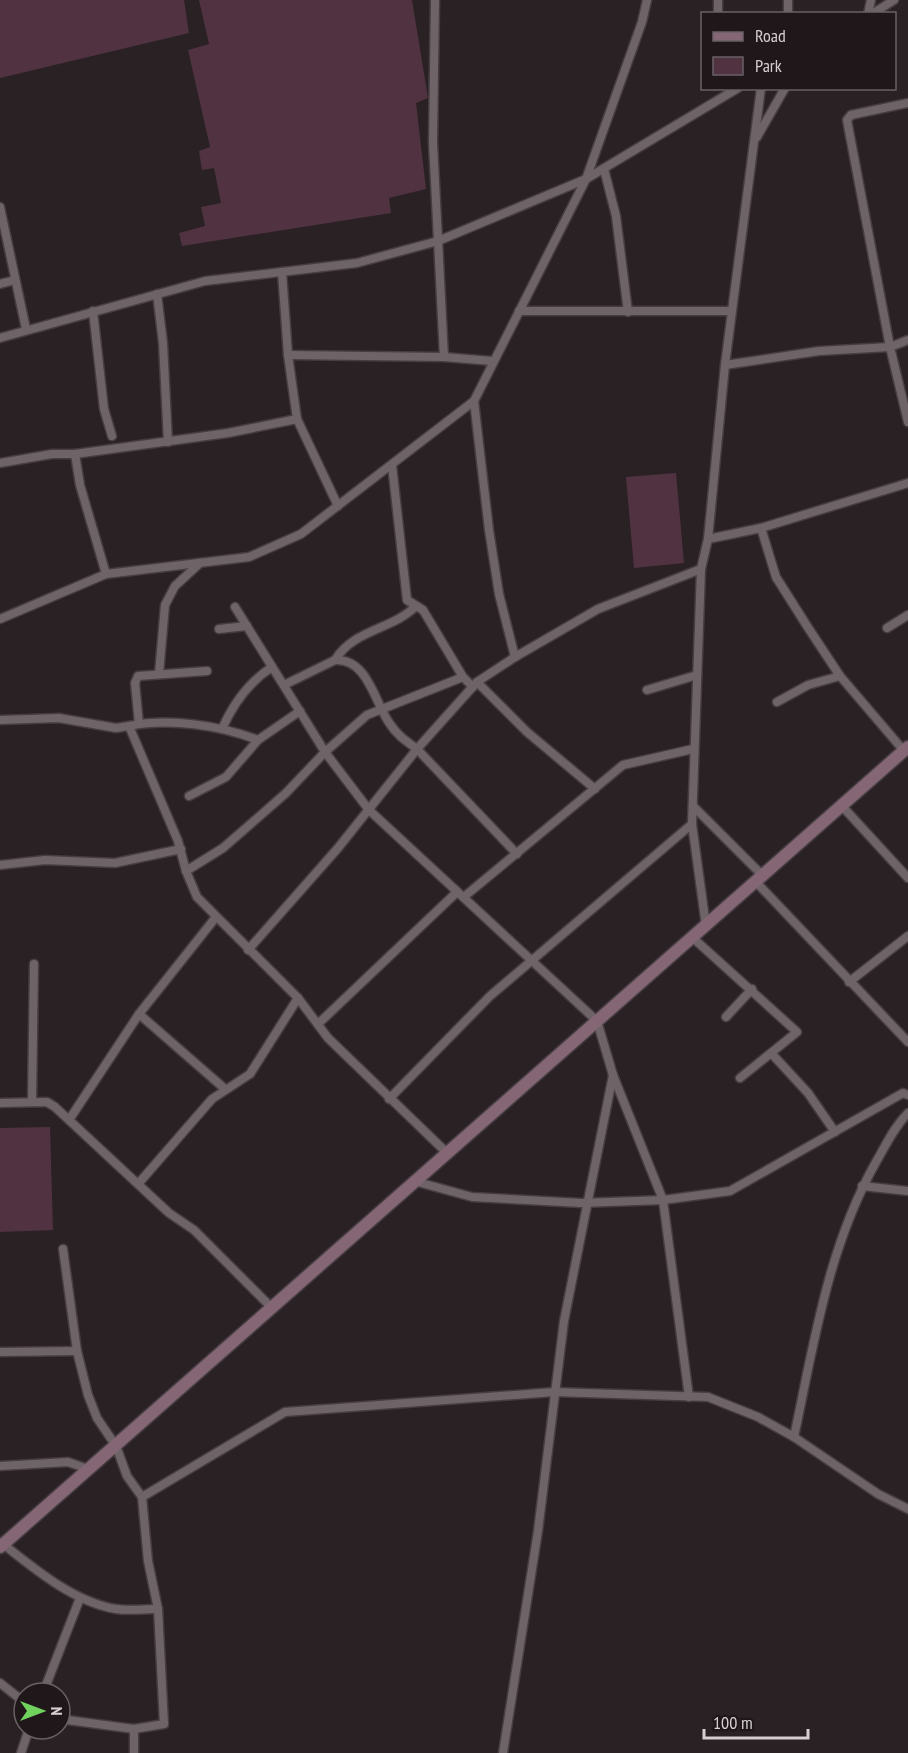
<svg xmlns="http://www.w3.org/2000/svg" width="908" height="1753" font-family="'PT Sans Narrow',sans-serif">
<rect width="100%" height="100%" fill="#292124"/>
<g fill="#513240">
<path d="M0,0H184L189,33L0,78Z"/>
<path d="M199,0H412L428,98L416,103L426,189L389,198L391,213L182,246L179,233L205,226L201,207L221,203L214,168L202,170L199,151L210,147L188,50L209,44Z"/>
<path d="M676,473L684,563L634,568L626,477Z"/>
<path d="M50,1127L53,1230L0,1232V1128Z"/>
</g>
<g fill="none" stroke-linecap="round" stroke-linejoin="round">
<defs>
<g id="minor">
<path d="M435,0L433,143L444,357"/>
<path d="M788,0V14"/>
<path d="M718,14V0"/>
<path d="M868,14L871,0"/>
<path d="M872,14L894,0"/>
<path d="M908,103L851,115L847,120L890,347L908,422"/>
<path d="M757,137L785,88"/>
<path d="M604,169L616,216L628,312"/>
<path d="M0,207L26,329"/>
<path d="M282,272L288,355L297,419L338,506"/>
<path d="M0,284L15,280"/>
<path d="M157,294L163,343L168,442"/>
<path d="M93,311L104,409L112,436"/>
<path d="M519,311H731"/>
<path d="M0,338L205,281L357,263L438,241L586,179L738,88"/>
<path d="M288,355L444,357L492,361"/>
<path d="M725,365L819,351L890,347L908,340"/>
<path d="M474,401L489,530L499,594L515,657"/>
<path d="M0,463L52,454H75"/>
<path d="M392,465L407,600L423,610L463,677L473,687"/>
<path d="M761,528L776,577L807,626L840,676L904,751"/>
<path d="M708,539L761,528L908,483"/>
<path d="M106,574L80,485L75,454L228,433L297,419"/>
<path d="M235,607L325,752L369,810L597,1021L613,1075L663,1200L689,1397"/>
<path d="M0,619L106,574L249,557L301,534L474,401L586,179L642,22L647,0"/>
<path d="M887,628L908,615"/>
<path d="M219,629L247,626"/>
<path d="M335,660C354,629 392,630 416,606"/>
<path d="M159,674L165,605L175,586L200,563"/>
<path d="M477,682L527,732L595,789"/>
<path d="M284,685L335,660C368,658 375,704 390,724C397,735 406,741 417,749L517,854"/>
<path d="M647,690L697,675"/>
<path d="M777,702L808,685L840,676"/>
<path d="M0,720L59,718L116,728L129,726L178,841L186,871L197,897L298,998L328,1038L446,1152"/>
<path d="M139,724L135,683L138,676L207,671"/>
<path d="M129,726C170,718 219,725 258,740L300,711"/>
<path d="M222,729C233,704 249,682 272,667"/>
<path d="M189,796L226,777L258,740"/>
<path d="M693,806L763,876"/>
<path d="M842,806L908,878"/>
<path d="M0,865L45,860L115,863L181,849"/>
<path d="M186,871L223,848L286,793L325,752L367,715L463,677"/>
<path d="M756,882L908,1042"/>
<path d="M465,896L623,765L693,749"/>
<path d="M706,926L692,824L701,569L708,539L725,365L761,88"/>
<path d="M693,938L797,1032L740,1078"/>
<path d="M248,950L338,848L417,749L477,682L515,657L598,609L701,569"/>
<path d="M849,982L908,936"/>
<path d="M139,1014L225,1089"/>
<path d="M726,1017L752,989"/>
<path d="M318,1024L457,892"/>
<path d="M772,1054L808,1093L835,1132"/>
<path d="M389,1099L490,996L692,824"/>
<path d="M32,1102L34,964"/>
<path d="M0,1103L47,1102L55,1107L169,1213L194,1230L272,1308"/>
<path d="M69,1120L139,1014L216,917"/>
<path d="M414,1181L472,1197L581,1203L663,1200L730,1191L903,1093L908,1095"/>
<path d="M138,1184L212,1099L250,1074L298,998"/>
<path d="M862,1186L908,1191"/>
<path d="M63,1249L77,1351L88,1395L97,1418L116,1446L127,1476L142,1497L148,1561L158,1609L164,1724L134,1729V1753"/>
<path d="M0,1352L77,1351"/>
<path d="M794,1437C814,1343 828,1247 876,1162C886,1145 894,1127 908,1113"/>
<path d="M0,1466L68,1462L88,1469"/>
<path d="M142,1497L285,1412L554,1392L708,1397L758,1417L794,1437L878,1494L908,1509"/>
<path d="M3,1544C36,1570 74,1602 116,1609C129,1611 144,1609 158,1609"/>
<path d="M0,1683L24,1702"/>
<path d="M43,1693L80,1598"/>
<path d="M60,1719L134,1729"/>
<path d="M21,1753L29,1729"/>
<path d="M503,1753L538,1531L564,1321L613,1075"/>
</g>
<path id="secondary" d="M0,1547L908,747"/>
</defs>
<use href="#minor" stroke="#453d41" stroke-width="11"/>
<use href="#secondary" stroke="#453d41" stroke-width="15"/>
<use href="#minor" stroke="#6e6468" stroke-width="8"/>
<use href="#secondary" stroke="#846674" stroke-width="12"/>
</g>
<rect x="701" y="12" width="195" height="78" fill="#20171b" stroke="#686164" stroke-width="1.5"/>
<rect x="713" y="32" width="30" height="9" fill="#846674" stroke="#686164" stroke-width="1.5"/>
<text x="755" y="42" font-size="18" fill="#d5cfd2">Road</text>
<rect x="713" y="57" width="30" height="18" fill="#513240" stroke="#686164" stroke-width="1.5"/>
<text x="755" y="72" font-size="18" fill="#d5cfd2">Park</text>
<g transform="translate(42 1711) rotate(90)"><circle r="28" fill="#20171b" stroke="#686164" stroke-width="1.5"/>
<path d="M0-4.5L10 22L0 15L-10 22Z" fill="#71d35e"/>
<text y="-9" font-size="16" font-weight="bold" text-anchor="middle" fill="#d5cfd2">N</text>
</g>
<path d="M704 1729v9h104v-9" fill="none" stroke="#d5cfd2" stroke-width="3"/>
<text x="713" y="1729" font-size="18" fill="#d5cfd2" stroke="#20171b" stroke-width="4.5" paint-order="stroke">100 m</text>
</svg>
